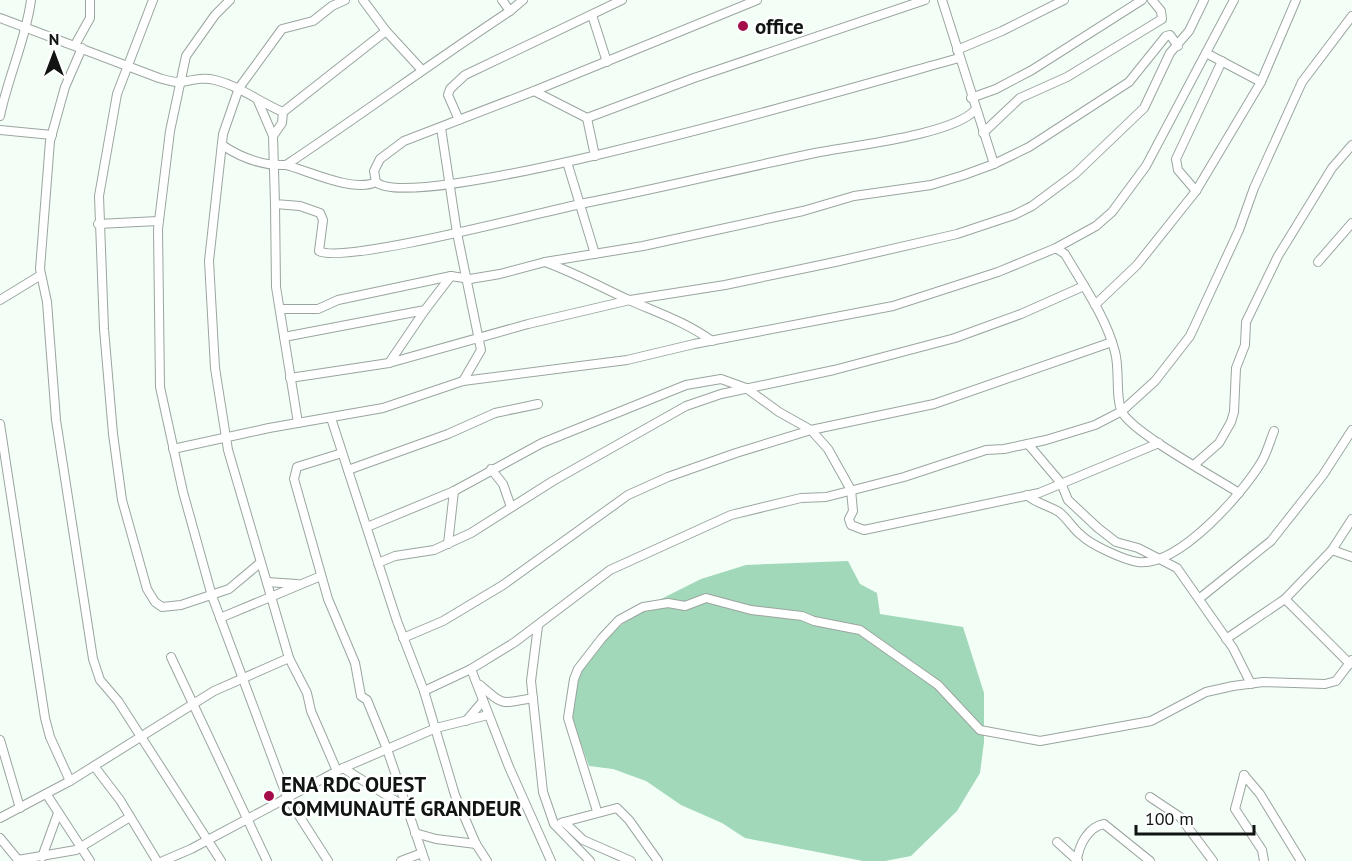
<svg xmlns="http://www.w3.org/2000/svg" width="1352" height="861" font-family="'PT Sans',sans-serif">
<rect width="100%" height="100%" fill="#f3fef7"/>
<path fill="#a1d8b9" d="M848,561L860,584L877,593L880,614L963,627L984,693V742L980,773L957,811L911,856L885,861H863L745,838L722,823L681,805L646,781L613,769L589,766L569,711L582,660L599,642L645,607L701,579L746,565Z"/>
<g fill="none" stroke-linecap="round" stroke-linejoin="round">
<defs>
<g id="street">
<path d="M153,0L117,94L99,196L104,329L113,434L122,500L147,589L155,602L162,607L181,605L229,589L260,563"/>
<path d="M230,0L215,15L186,56L170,131L158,229L160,387L183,492L212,596L287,797L328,861"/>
<path d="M363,0L386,31"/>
<path d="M757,0L534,91L404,141L380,159L374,171L376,182C415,218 885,78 959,58"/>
<path d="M942,0L994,164"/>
<path d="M510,11L523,0"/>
<path d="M592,15L607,62"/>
<path d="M0,18L159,78C166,80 175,83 182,82C193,80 203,77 215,80C240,86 259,102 283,112"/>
<path d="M75,45L90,18V0"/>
<path d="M82,48L65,87L50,141L40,269L47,302L56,420L93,659L100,680L118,701L221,861"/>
<path d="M957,50L1002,31L1064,0"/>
<path d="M1206,53L1261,82"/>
<path d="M534,91L587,118L694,78L925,0"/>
<path d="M971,98L996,89L1032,70L1142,0"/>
<path d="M258,101L273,136L275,204L300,206L320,213L323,220L319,251C342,265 546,211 585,203C662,188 738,169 815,153C850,146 953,135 975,110"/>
<path d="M0,116C8,77 26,39 31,0"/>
<path d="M587,118L595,156"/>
<path d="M459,120L448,95L450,89L465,75L622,0"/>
<path d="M441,128L457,233L481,350L463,381"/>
<path d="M0,130L52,135"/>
<path d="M983,133L1020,98L1067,77L1162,19L1161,11L1152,0"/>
<path d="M273,136L282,123L283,112L386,31L421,69"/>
<path d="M222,145C240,157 262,166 286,165C361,115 434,61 510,11L502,0"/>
<path d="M567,162L595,254"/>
<path d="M286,165C309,171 354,193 376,182"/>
<path d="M1196,191L1178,170L1176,159L1222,61"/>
<path d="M275,204L276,287L298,423"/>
<path d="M98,224L158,221"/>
<path d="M1056,248L1096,226L1112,212L1146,166L1234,0"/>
<path d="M545,262C575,273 601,287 629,300C658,313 686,322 712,341"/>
<path d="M1318,262L1352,223"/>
<path d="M0,300L41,275"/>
<path d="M1095,305L1137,265L1196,191L1261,82L1296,0"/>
<path d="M280,309H318L338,300L451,276"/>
<path d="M284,337L425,310L451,276L470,279L500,274L545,262L643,246L803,211L854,196L931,185L964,175L994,164L1029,147L1129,82L1166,36L1170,35L1178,46"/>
<path d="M389,363L425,310"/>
<path d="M290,378L389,363L528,324L630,300L725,285L835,262L957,234L1014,215L1032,206L1075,174L1144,108L1170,53L1189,31L1204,0"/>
<path d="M331,418L397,621L424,691L455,795L476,844L487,861"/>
<path d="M0,424L45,718L50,737L70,781"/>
<path d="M1028,444L1061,483L1068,500L1098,528L1116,542L1138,548L1177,568L1233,648L1251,684"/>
<path d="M173,449L269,428L383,408L463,381L627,360L694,344L893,306L998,272L1056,248L1065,254C1083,285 1106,317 1115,352C1120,369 1115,398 1122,412C1133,433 1216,478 1239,493"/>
<path d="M342,453L297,467L294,479L328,599L355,663L361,696L367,700L387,749L425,861"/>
<path d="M1194,465L1219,443L1231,422L1234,412L1236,368L1245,345L1246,322L1278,256L1332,168L1352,145"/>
<path d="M491,469L503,484L511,507"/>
<path d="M348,470L448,434L495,413L538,404"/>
<path d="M1027,495C1037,504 1048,505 1059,512C1067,518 1073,529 1081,535C1091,545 1124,560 1138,562C1179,567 1244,492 1262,461C1267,452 1270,441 1274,431"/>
<path d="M367,527L454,491L542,443L686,385L721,379L746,388L779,412L811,430L828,449L851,490L853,511L849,519L851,525L864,530L1039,493L1159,443"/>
<path d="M448,544L454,491"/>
<path d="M1332,550L1352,557"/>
<path d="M378,563L395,556L434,550L471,533L553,481L686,406L721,394L834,370L955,338L1021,314L1084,286"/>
<path d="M267,582L297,584"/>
<path d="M1200,598L1271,541L1323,475L1352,430"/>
<path d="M1285,599L1350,664"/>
<path d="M220,618L321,576"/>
<path d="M538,626L531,681L543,792L554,824L590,861"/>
<path d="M403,638L443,621L503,585L628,495L668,477L736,453L811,430L934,404L1112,342"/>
<path d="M1226,639L1285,599L1332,550L1352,519"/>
<path d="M171,657L267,861"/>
<path d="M471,669L509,767L551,861"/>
<path d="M480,685C504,706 500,704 533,698"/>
<path d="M424,691L471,669L515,642L610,570L731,515L801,498L826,497L904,477L986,450L1004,449L1046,440L1095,425L1122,411L1155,381L1190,336L1239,230L1254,188L1302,82L1352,16"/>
<path d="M466,721L483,701"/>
<path d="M0,740L20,808"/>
<path d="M94,766L120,800L157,861"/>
<path d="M343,768L407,808"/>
<path d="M337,771L311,711L307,693L289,658L228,450L215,368L209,261L223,134L239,88L282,29L313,21L332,6L345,0"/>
<path d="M1244,775L1260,794L1301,861"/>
<path d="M1244,775L1235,809L1262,850L1264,861"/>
<path d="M47,795L90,861"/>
<path d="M1150,797L1180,817L1213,861"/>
<path d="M597,811L568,718L574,679L578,669L602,638L619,620L643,607L668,603L685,606L706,598L751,610L802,616L814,621L860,630L938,685L980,730L1040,741L1151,721L1206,692L1233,686L1263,682L1325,684L1336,681L1352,660"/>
<path d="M0,818L70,781L214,691L289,658"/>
<path d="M564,822L617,808L629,820L658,861"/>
<path d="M561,823L564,822L583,840L631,861"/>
<path d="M415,833L436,839L476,844"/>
<path d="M0,838L19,861"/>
<path d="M1057,842L1078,861"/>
<path d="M42,857L58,813"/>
<path d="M18,860L76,850L130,817"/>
<path d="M1077,860C1079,845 1088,827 1104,824L1150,861"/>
<path d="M163,861L191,849L343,768L436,728L488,715"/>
<path d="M401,861L422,853"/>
</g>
</defs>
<use href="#street" stroke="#9ba59f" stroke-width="10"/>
<use href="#street" stroke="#fff" stroke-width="8"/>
</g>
<g fill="#a40e4a" stroke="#fff" stroke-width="2">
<circle cx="743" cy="26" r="6"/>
<circle cx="269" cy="796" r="6"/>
</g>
<g text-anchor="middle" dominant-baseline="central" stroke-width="5" stroke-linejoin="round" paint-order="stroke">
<g font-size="21" font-weight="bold" fill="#101412" stroke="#fff" text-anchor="start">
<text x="755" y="26">office</text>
<text x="281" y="784">ENA RDC OUEST<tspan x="281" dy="24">COMMUNAUTÉ GRANDEUR</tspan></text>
</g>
</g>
<g transform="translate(54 54)" stroke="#ffffff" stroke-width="4.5" paint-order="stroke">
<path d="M0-4.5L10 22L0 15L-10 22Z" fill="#101412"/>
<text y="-9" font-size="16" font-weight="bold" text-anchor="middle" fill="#101412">N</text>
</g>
<path d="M1136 825v9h118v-9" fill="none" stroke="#101412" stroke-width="3"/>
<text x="1145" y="825" font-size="18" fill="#101412" stroke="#ffffff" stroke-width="4.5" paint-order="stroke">100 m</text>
</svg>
